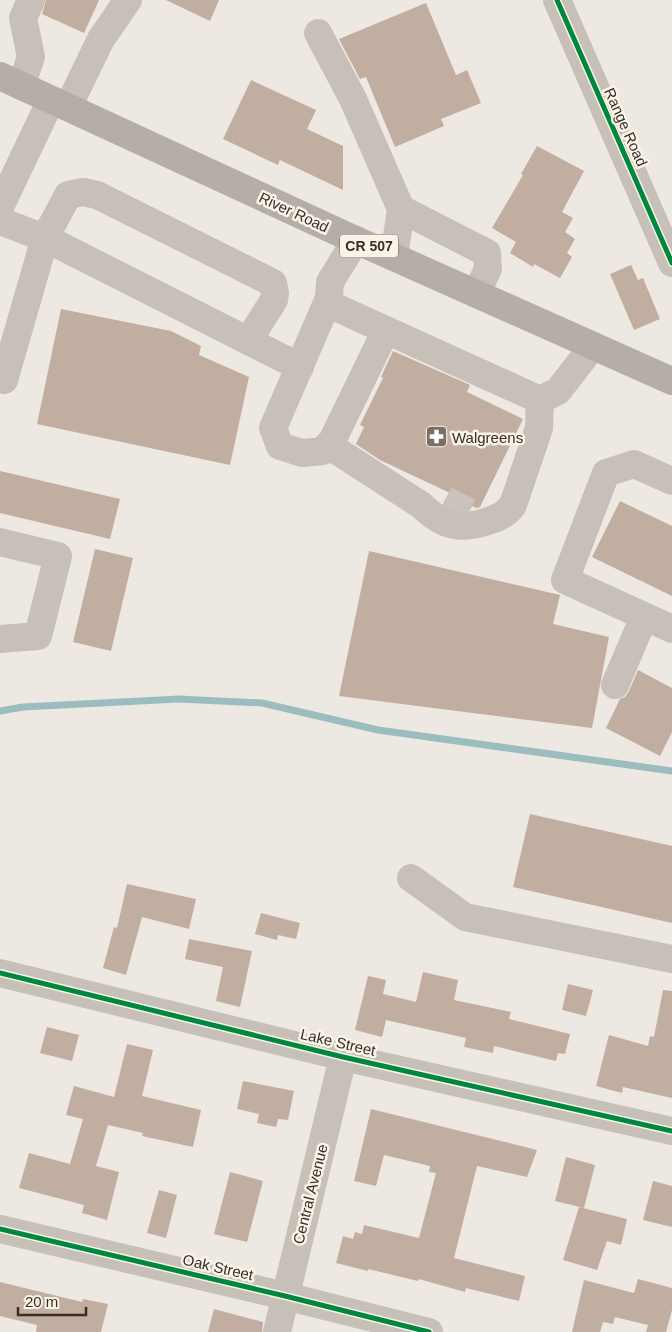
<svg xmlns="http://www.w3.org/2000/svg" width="672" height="1332" font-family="Arial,sans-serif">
<rect width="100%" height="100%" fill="#ede8e1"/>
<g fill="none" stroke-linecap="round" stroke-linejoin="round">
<path stroke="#9bbdc0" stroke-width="7" d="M0,711L23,707L179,699L262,703L378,730L672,771"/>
</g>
<g fill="#c2ada1">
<path d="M46,0H99L84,33L42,14Z"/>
<path d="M166,0H219L210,21Z"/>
<path d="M426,3L456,75L467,70L481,103L441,119L444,126L395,147L366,77L360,79L339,39Z"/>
<path d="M251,80L316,110L307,129L343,146V190L280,160L278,165L223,139Z"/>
<path d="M537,146L584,171L562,212L573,218L565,232L575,239L567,253L572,257L560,278L534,264L533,267L510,253L516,242L492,228L523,175L521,174Z"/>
<path d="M631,265L638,280L643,278L660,319L634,330L610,274Z"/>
<path d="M61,309L171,331L201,346L199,355L249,377L230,465L37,424Z"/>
<path d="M393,351L470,385L467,392L523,419L480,507L477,508L472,506L470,510H462L451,508L443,503L450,493L380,460L356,444L364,427L360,425L383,378L381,377Z"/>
<path d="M0,471L120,499L110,539L0,513Z"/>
<path d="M620,501L672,526V596L592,557Z"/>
<path d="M95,549L133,558L111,651L73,642Z"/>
<path d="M369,551L560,595L553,624L609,637L592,728L339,696Z"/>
<path d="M638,670L672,688V732L660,756L606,728L620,699L625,697L629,691Z"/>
<path d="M530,814L672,846V923L513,887Z"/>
<path d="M127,884L196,899L189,929L142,917L126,975L103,968L114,927L117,928Z"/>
<path d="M261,913L300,923L296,939L278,935L277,940L255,934Z"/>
<path d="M189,939L252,951L240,1007L216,1001L223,967L185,959Z"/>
<path d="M423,972L458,980L454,1000L511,1012L509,1019L570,1034L565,1054L558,1053L556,1061L494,1046L493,1053L464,1047L466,1038L386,1020L382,1037L355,1030L368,976L386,980L383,994L416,1002Z"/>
<path d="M568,984L593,990L586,1016L562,1010Z"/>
<path d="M663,990L672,991V1098L623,1087L622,1093L596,1086L609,1035L648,1046L650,1036L654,1037Z"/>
<path d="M47,1027L79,1035L72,1061L40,1053Z"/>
<path d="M127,1044L153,1050L142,1096L201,1110L193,1147L142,1136L143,1133L108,1125L96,1166L119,1172L107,1220L82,1213L84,1205L19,1188L29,1153L70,1164L83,1119L66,1115L74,1086L114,1097Z"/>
<path d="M243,1081L294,1091L288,1120L278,1119L276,1127L257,1123L259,1114L237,1109Z"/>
<path d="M371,1109L537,1150L527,1177L477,1166L454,1258L525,1276L519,1301L466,1288L465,1292L419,1279L418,1281L368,1269V1271L336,1263L343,1236L353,1239L355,1232L362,1234L364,1225L419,1238L436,1173L429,1172L430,1166L384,1155L376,1186L354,1181Z"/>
<path d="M566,1157L595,1165L584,1208L555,1201Z"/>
<path d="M230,1172L263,1181L247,1242L214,1234Z"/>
<path d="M653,1181L672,1186V1227L643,1220Z"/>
<path d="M159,1190L177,1195L166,1238L147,1233Z"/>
<path d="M579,1207L627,1219L621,1245L607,1241L597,1270L563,1260Z"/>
<path d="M638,1279L672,1288V1310L666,1332H646L648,1325L615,1317L613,1324L603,1322L600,1332H572L584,1280L634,1293Z"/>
<path d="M0,1282L82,1302L83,1299L108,1304L101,1332H36L37,1325L0,1316Z"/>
<path d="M214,1309L263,1322L262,1332H208Z"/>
</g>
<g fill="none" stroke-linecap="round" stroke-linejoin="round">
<path stroke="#c9c3bc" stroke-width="28" stroke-dasharray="28 14" stroke-linecap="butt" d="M445,500L469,512"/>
<g stroke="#c7c0b9" stroke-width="28">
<path d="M557,0L672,263"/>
<path d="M318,33L353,99L401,209L394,257"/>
<path d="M21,86L31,57L23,18L31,0"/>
<path d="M68,107L101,39L128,0"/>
<path d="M0,207L51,100"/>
<path d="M401,209L487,253L488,269L476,294"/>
<path d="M0,221L45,238L300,367"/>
<path d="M356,240L330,282L329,298L333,306L540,400L558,391L593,346"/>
<path d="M329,298L273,428L280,446L302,453L323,451L332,441L386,330"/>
<path d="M4,380L45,238L68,195L83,192L97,195L273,283L275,293L274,300L248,341"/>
<path d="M328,445L421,505C443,527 462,531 491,520C501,517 507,513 513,505L539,428L540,400"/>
<path d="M672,481L634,464L606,473L565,580L672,629"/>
<path d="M0,542L58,556L38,636L0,639"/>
<path d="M615,685L644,617"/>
<path d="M411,878L465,917L672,959"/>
<path d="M0,973L343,1057L672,1131"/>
<path d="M0,1229L285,1296L429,1332"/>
<path d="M277,1332L343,1057"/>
</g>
<path stroke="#b5aea8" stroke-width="28" d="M0,76L351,238L672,381"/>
<defs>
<g id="cycleway">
<path d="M557,0L672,263"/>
<path d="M0,973L343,1057L672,1131"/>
<path d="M0,1229L285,1296L429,1332"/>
</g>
</defs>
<use href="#cycleway" stroke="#faf3e7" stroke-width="8"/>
<use href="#cycleway" stroke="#00873e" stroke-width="5"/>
</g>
<defs>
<symbol id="pharmacy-square" viewBox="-11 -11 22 22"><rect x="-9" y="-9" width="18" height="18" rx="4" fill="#776f68" stroke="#faf3e7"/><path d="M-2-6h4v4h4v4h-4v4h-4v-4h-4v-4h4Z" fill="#fff"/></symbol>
</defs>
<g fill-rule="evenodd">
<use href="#pharmacy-square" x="424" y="424" width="25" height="25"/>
</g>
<g text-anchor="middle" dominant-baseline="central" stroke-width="5" stroke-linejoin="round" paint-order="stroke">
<rect fill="#faf3e7" stroke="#726961" stroke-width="1" x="340" y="234.5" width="58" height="23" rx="4"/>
<g font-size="14" font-weight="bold" fill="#382e27">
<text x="369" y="246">CR 507</text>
</g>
<g font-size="15" fill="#382e27" stroke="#faf3e7">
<text transform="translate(626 127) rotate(66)">Range Road</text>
<text transform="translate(294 212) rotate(25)">River Road</text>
<text transform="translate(338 1042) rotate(13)">Lake Street</text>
<text transform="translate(310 1194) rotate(-76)">Central Avenue</text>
<text transform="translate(218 1267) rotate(13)">Oak Street</text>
</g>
<g font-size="15" fill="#382e27" stroke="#faf3e7" text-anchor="start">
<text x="452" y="437">Walgreens</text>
</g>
</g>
<path d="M18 1307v8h68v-8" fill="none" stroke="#382e27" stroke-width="2.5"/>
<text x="25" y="1307" font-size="15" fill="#382e27" stroke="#faf3e7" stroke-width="4" paint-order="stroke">20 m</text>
</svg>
